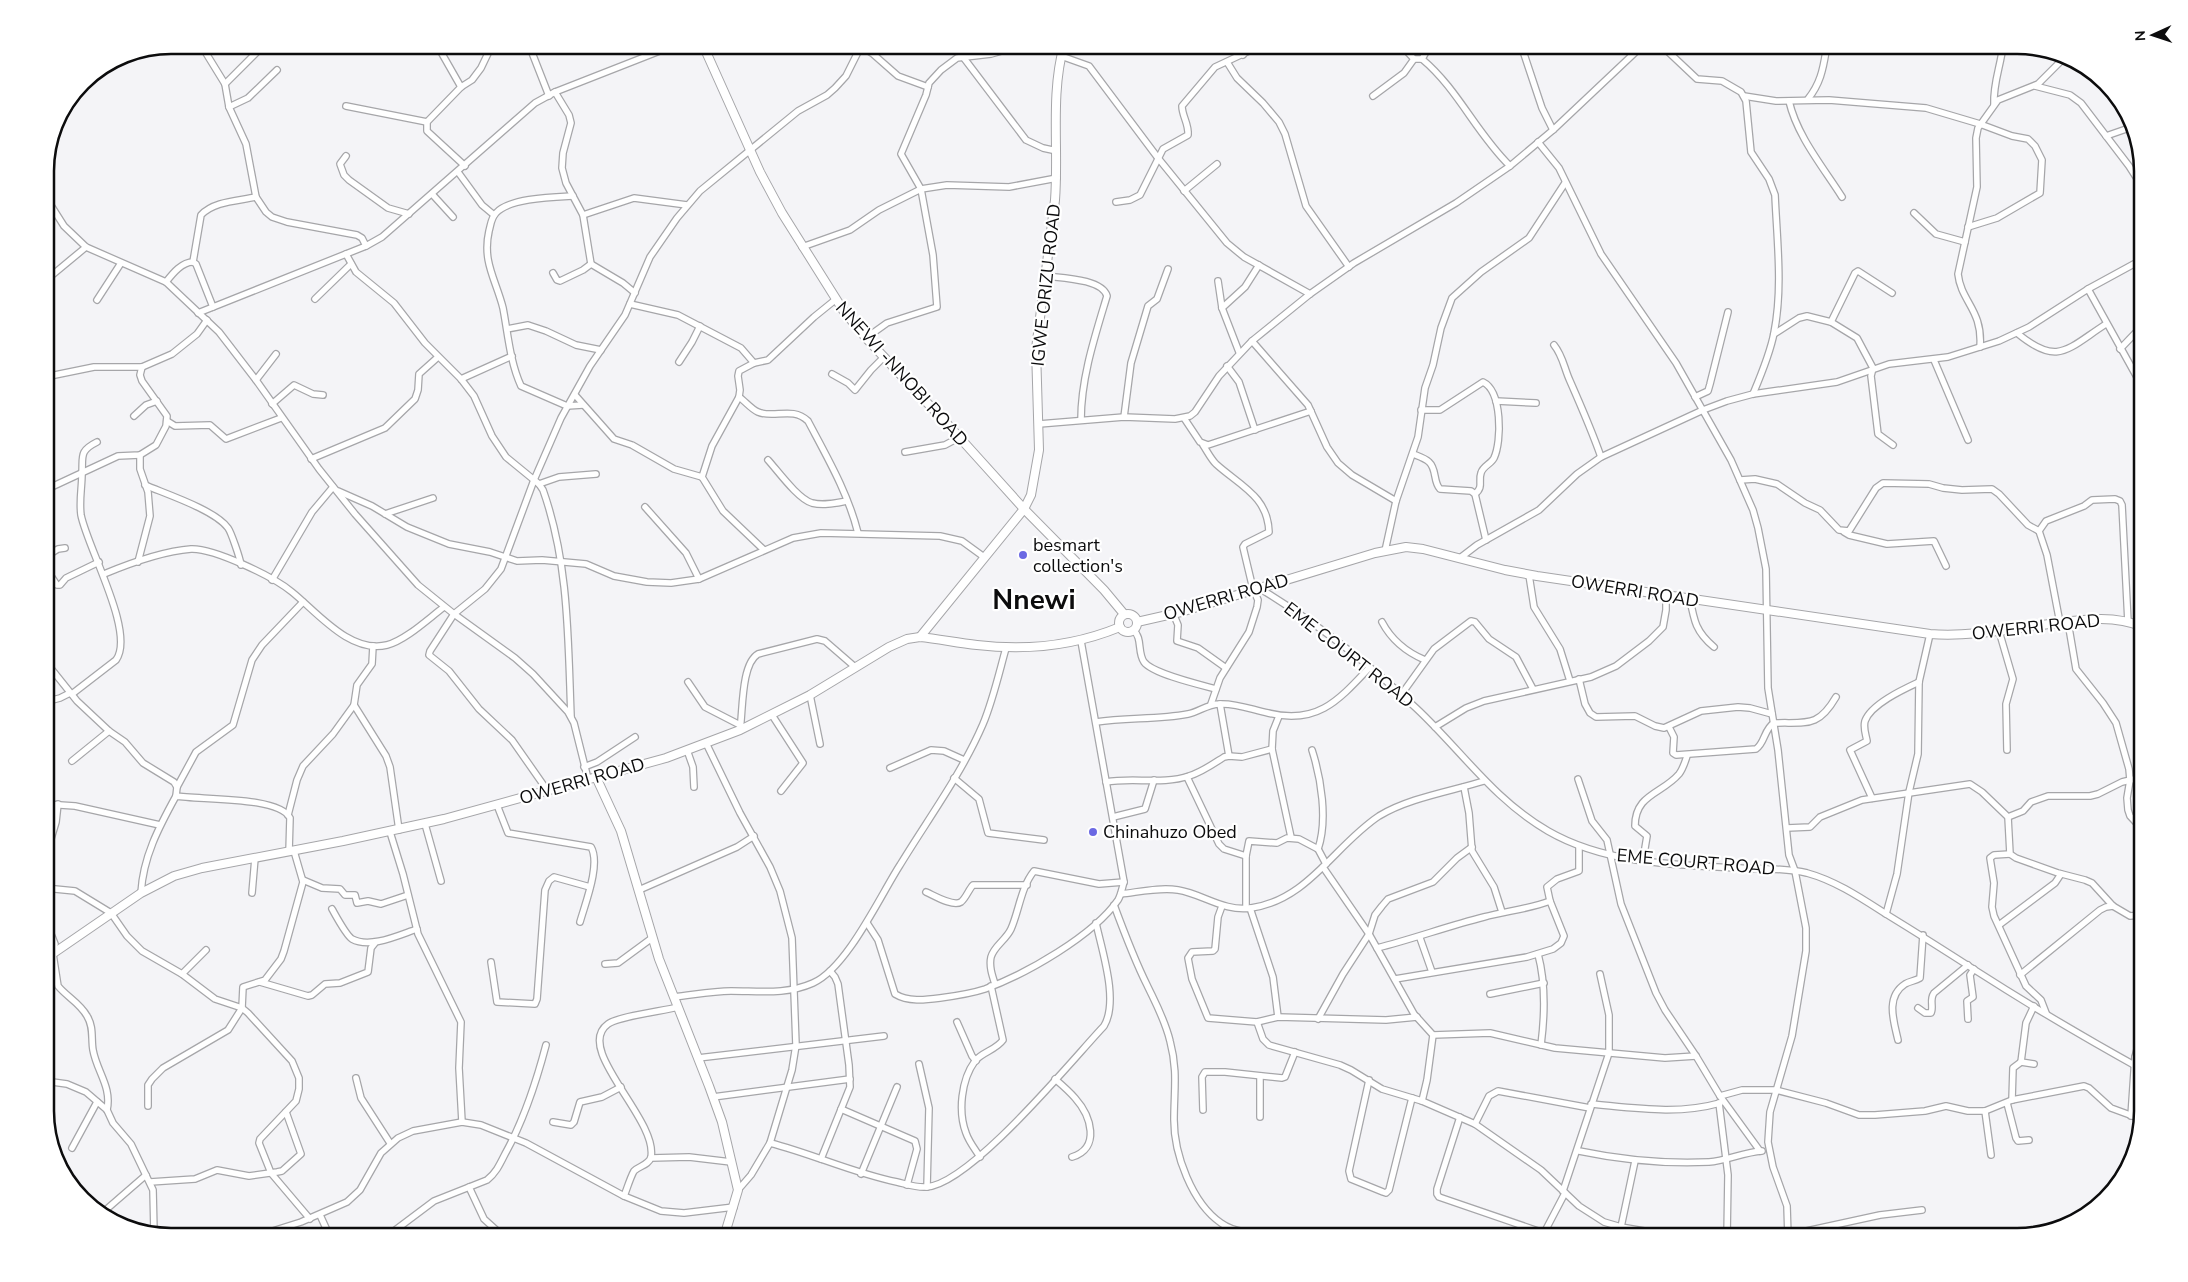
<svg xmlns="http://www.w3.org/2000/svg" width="2188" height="1282" font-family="'Nunito Sans',sans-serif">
<rect width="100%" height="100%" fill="#f4f4f7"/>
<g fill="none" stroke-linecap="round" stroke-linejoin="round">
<defs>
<g id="minor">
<path d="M201,45L225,84L229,107L246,144L256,197L266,212L272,217L287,222L357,235L362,238L366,246"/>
<path d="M437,45L461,87"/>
<path d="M529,45L549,96"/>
<path d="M859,45L873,54L898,76L928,87"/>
<path d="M954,45L1026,140L1043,148L1057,151"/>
<path d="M1237,45L1243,55"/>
<path d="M1401,45L1414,59"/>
<path d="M1521,45L1542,108L1553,130"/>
<path d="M1661,45L1697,79L1722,81L1741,92L1746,101L1751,152L1769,179L1775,195C1777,241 1783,288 1774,333C1770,354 1761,375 1753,394"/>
<path d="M1061,56L1089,66L1158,158L1227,243L1244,257L1310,294"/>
<path d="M1422,59L1430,45"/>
<path d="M1227,62L1237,78L1263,103L1279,122L1285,134L1306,206L1349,267"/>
<path d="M225,84L264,45"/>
<path d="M2035,86L2070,95L2081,103L2129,166L2143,188"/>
<path d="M555,92L569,115L571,123L563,153L562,168L566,183L583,215L591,264L623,283L635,293"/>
<path d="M1373,96L1404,73L1414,59H1422C1458,89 1476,133 1510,166"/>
<path d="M1744,96L1776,101L1829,100L1926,108L1980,124L2012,136L2028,139L2035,146L2042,160L2040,193L1997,218L1968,227"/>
<path d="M1808,99C1820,84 1823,70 1826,51"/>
<path d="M1789,101C1797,136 1823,167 1842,197"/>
<path d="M1994,104C1993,83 2001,65 2003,45"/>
<path d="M346,106L427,122"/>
<path d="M229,107L248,98L277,70"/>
<path d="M2106,136L2132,127"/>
<path d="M1538,142L1559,168L1601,254L1676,363L1731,460L1753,510L1758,528L1766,569L1768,688L1778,750L1789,855L1795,871L1806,928V951L1792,1036L1770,1112L1768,1142L1773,1167L1787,1206L1788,1237"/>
<path d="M346,156L340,164L344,175L349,180L388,208L409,214"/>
<path d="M465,166L427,131V122L461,87L472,80L481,68L492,45"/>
<path d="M458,172L482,205L494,215"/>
<path d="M1184,191L1217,164"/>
<path d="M432,194L453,217"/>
<path d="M45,196L64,226L86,247L166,282L219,332L256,380L319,469L355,514L418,585L454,614L515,658L533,674L568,712L574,723L588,779"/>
<path d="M573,196C554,197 509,198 496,213C491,218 491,224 489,231C482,262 496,280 503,308C508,334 510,362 521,386L567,406L583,405"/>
<path d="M1116,202L1130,200L1140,195L1163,149L1188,135C1189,124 1182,116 1182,106L1215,67L1262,45"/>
<path d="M1914,213L1936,234L1965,242"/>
<path d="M583,215L634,198L687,205"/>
<path d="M802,247L850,230L879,210L921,189L947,185L1009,187L1057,178"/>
<path d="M346,254L356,272L394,303L425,343L461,379L474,396L492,436L506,457L539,484L543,490C569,563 568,640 571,716"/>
<path d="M553,273L557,280L560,281L583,270L591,264"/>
<path d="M1047,276C1062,278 1102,279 1107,296C1095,336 1081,378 1081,420"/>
<path d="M45,281L86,247"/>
<path d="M1218,281L1222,308L1239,352"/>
<path d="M166,282C173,273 182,262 193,262"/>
<path d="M2088,289L2143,388"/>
<path d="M315,299L351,264"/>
<path d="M97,300L121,263"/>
<path d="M630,304L678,315L741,348L754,363"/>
<path d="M213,307L196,264L193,262L201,215C214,201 238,201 256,197"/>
<path d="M1222,308L1245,287L1259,265"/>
<path d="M198,313L366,246L382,237L535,103L555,92L675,45"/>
<path d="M1831,322L1855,273L1858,271L1892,293"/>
<path d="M507,329L528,325L546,331L576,345L601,350"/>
<path d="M2017,333C2058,367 2067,349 2106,324"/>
<path d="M1774,334L1799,318L1807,316L1831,322L1857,338L1873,368L1871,376L1878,434L1893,445"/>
<path d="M866,338L887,323L937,307L933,255L921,189L901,154L926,95L929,83L941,70L957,58L991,54L1023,45"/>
<path d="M1252,341L1308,405L1327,447L1338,463L1352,475L1396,501"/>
<path d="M1554,345C1563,356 1564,368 1570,381C1581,406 1592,431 1601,457"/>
<path d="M1980,347C1983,310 1961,302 1958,274L1977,187L1976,138L1978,128L1998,100L2038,84L2064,58"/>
<path d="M2120,349L2143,325"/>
<path d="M1934,360L1968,440"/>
<path d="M679,362L692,342L700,326"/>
<path d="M1227,366L1239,382L1255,430"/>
<path d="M832,374L848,383L855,390L871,370L884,357"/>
<path d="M45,377L94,367H142L172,354L197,334L207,320"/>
<path d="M461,379L512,356"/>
<path d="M256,380L276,354"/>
<path d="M575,395L614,439L632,445L674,469L702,477"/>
<path d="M739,397C745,401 751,409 758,412C774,419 792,406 808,421C827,457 848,493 858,533"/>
<path d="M1695,397L1708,391L1710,384L1728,312"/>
<path d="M1496,401L1536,403"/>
<path d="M272,404L294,385L313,394L323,395"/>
<path d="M1421,410H1440L1483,382C1502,391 1502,441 1494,458C1491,464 1483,466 1481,473C1478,481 1484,487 1475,494"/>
<path d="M134,416L146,405L157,401"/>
<path d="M1124,417L1131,363L1148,306L1157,299L1168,269"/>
<path d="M1184,418L1200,442L1208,445L1311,411"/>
<path d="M167,421L175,426L210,425L226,439L281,418"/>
<path d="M1039,424L1124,417L1175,419L1190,416L1195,412L1219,376L1252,341L1310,294L1354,263L1456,203L1510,166L1553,130L1643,45"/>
<path d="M1203,445C1207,451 1211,459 1216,464C1239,485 1268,496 1269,532L1245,544L1243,547L1253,589L1258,600L1257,607L1249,632L1220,678L1211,704"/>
<path d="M905,452L945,445L960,437"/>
<path d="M1413,454C1418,456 1425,458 1429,462C1437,469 1433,482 1440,489L1471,491L1475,494L1486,540"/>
<path d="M311,459L385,428L415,399L418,390L419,374L438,357"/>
<path d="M768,460C778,471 798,499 812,503C824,506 836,503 847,501"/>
<path d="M1740,480L1755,479L1777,484L1805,503L1820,510L1839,530L1849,531L1876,488L1883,483L1929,484L1943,488L1962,490L1992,489L1999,494L2028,525L2039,531"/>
<path d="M539,484L559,477L596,474"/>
<path d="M145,485C166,494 215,510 228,528C231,532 240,558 241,565"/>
<path d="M45,490L118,456L140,455L156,445L166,426L167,416L142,381L140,375L142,367"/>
<path d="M338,491L372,506L407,527L449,544L490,552L517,561L542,560L586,564L614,576L647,582L671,583L699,579L793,538L821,533L940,536L962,541L984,557"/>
<path d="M645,507L686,553L699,579"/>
<path d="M385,514L433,498"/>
<path d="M1844,532L1849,535L1887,544L1934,541L1946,566"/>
<path d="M764,550L723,511L702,477L712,446L739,397L740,390L738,376L739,371L754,363L768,360L814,317L835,300"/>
<path d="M1385,551L1396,501L1418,437L1425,388L1433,365L1441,328L1452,298L1481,272L1529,238L1565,183"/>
<path d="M45,557L58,549L65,548"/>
<path d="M1460,558L1477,545L1539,510L1577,474L1601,457L1703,410L1727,401L1753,394L1837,382L1889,364L1948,357L1999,341L2029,327L2088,289L2143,259"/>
<path d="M138,562L150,516L148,492L140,469V455"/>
<path d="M45,572L49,573L57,585H60L66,578L99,562"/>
<path d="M104,574C128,564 165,551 191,549C214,548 274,577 292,592C317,612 350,654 387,645C406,640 429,618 444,607"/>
<path d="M1529,575L1534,607L1560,649L1570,681"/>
<path d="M272,580L312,512L333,487"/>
<path d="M1259,588C1315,622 1368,663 1416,708C1460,749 1494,800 1548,831C1605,864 1676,865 1740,868C1762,869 1786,868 1807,873C1836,881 1861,898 1886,914C1917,933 1947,952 1978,972C2031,1006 2087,1039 2143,1070"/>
<path d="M1690,599C1694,621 1696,632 1714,647"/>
<path d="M1173,613L1178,625L1177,641L1198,648L1226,668"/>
<path d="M1382,622C1392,641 1406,652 1425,660"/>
<path d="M2068,622L2076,669L2103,703L2116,723L2129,769L2130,780L2127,798L2128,810L2130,816L2143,830"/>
<path d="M2060,623L2047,555L2039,531L2046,521L2084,506L2092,500L2115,499L2120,501L2122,505L2128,622"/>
<path d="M1133,630C1143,638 1137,652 1144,662C1153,674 1201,685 1216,689"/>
<path d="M1999,631L2013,679L2006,704L2007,750"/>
<path d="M373,646L372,664L357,685L354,705L386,756L390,767L399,830"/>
<path d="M45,661L77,701L109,731L125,742L143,763L174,782L177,787L176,796"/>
<path d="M1579,679L1585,704L1590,713L1596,717L1635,716L1655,726L1664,728L1701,711L1738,707L1750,708L1772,714"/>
<path d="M688,682L705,707L740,725"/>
<path d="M72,694L116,660C136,633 87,547 81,515C79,501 82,487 82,473C83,456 79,451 97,442"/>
<path d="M810,695L820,744"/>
<path d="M1401,695L1434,649L1471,621L1475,622L1489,639L1516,657L1533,689"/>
<path d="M45,702L60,698L70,693"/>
<path d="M1220,704L1229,756"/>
<path d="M772,715L803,763L781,791"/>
<path d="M1279,716L1273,731L1272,749L1291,837"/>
<path d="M1096,722C1126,717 1157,720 1188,714C1199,712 1207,704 1220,704C1236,703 1253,710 1268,713C1317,725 1338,701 1369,668"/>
<path d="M1435,727L1466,708L1484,701L1591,677L1616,666L1649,641L1663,627L1666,610V595"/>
<path d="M1669,727L1674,737L1673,753L1676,755L1756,749C1765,743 1764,729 1774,723C1807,722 1818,728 1836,697"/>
<path d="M740,730C743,711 741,664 758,654L817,639L825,641L855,667"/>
<path d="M706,743L740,813L770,867L780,891L792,938L796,1045L792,1070L770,1143L751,1175L738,1190"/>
<path d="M687,750L693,767L694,787"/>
<path d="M1312,750C1321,778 1328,820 1318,849"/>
<path d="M72,761L109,731"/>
<path d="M584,767L597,762L635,737"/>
<path d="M890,768L931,750L944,751L964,760"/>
<path d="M1187,777L1219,844L1224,849L1246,856"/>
<path d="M954,778L979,799L988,833L1044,840"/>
<path d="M1578,779L1592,821L1607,840L1621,904L1656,993L1665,1010L1696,1056L1720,1096L1760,1151"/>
<path d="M1106,782C1133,777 1162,785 1189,776C1202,772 1213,764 1224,757L1229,756L1242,757L1272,749"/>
<path d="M177,787L196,752L233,725L252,660L262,645L303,602"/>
<path d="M1464,787L1469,813L1472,851L1494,887L1502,912"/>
<path d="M547,790L512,740L479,709L449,671L429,655L430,651L454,614L485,589L501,569L534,480L561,418L590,366L625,315L650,257L677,218L700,191L798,111L827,95L835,88L846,76L861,46"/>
<path d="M1872,798L1850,750L1867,741C1866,735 1863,728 1865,721C1871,704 1904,689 1919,682"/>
<path d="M45,804L75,806L160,825"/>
<path d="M497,805L508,833L591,847C601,864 585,904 580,922"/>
<path d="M288,815L297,780L303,766L333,734L354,705"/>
<path d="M1113,817L1145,809L1154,780"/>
<path d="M2008,817L2023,811L2031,802L2048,796H2090L2098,794L2122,782L2143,777"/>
<path d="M425,824L441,881"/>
<path d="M1787,828L1810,827L1820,817L1862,800L1970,784L1982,792L2008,817L2010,854L2016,858L2058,873L2085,880L2092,883L2113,906L2130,916L2140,915L2143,913"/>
<path d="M390,832L403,874L418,934L461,1022L459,1068L462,1122"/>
<path d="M50,842L56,822L58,804"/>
<path d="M2010,854L1994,855L1990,858L1994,883L1992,907L1994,916L2026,986L2041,1000L2046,1013"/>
<path d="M1643,860L1647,836L1635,826C1635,794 1662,794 1679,774C1683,769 1685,762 1687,756"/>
<path d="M1323,867L1369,934L1414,1014L1433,1035L1427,1080L1422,1101"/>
<path d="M303,880L322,888L340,889L345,895H355L357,903L368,901L381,904L408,895"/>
<path d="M45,888L75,891L111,913L127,936L142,951L182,974L215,999L242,1008L248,1013L292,1061L299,1078V1089L296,1101L260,1139L259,1143L271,1173L310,1219"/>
<path d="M639,890L737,847L754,836"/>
<path d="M926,892C935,896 953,907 961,902C966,898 969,889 973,885H1027"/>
<path d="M141,893C143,857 159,827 176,796C199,800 279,796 290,818L289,852"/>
<path d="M252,893L255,858"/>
<path d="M1121,894C1139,892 1160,887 1178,890C1203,894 1224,912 1251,908C1308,900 1335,845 1379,816C1408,798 1452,791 1484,781"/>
<path d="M1114,905C1124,932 1134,959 1147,985C1156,1004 1165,1020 1170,1041C1178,1071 1174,1090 1174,1120C1174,1154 1192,1203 1221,1223C1243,1239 1279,1230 1306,1237"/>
<path d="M1222,906L1218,917L1215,949L1213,951L1192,952L1188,958L1192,979L1208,1018L1257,1022L1278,1017L1386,1020L1417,1017"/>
<path d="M1246,908V856L1249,841L1277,843L1287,838L1299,839L1318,849L1326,864"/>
<path d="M1250,908L1273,977L1278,1017"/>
<path d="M332,909C336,916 346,935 352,939C370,949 399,935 417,929"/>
<path d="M1886,914L1897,874L1909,792L1918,754L1919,682L1930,634"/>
<path d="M45,919L55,944L53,954L58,986C67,997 80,1003 87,1016C94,1027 91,1039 93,1050C97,1072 112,1087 107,1110"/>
<path d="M867,923L878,940L895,994C908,1002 925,1000 940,998C955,996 970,994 985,989C1026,974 1093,936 1118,900C1121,895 1122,888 1124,882L1081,641"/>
<path d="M1999,925L2055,883L2061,874"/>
<path d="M1420,938L1432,972"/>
<path d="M1377,948C1413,939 1448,926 1484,917C1506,911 1529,909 1550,901"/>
<path d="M1538,954C1546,984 1545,1014 1541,1045"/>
<path d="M491,962L497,1002L535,1004L537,999L545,890L549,881L554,877L590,887"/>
<path d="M605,964L618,963L652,938"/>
<path d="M182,974L206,950"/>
<path d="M2020,975L2100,910L2106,907L2113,906"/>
<path d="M1395,979L1527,957L1553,949L1561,943L1564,936L1550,901L1547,887L1557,879L1579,871V846"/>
<path d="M260,982L308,996L312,995L325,984L340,983L368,972L371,948L375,943"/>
<path d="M995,984C992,975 989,966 991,957C994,946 1006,940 1011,929C1019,911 1021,887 1034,871L1099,884L1124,882"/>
<path d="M1490,994L1544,983"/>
<path d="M674,997C693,995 712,991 731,991C760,991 786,995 813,983C847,968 880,896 900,865C928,819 962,773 983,724C993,700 999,673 1006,648"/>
<path d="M2034,1006L2026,1023L2021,1062L2034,1064"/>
<path d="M1918,1008L1925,1013H1931C1934,1006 1929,1000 1934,993L1968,965"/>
<path d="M1318,1019L1343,974L1369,934L1375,915L1382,906L1388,899L1433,882L1457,858L1472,847"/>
<path d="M1968,1019L1967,1001L1973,997L1970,975L1974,969"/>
<path d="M957,1022L972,1056L976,1061"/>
<path d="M1257,1022L1263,1039L1269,1045L1340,1065L1351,1070L1382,1089L1422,1101L1475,1124L1541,1170L1579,1206L1604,1222L1621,1227L1679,1237"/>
<path d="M1433,1035L1490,1033L1555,1048L1665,1058L1696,1056"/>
<path d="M1898,1040C1894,1022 1885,997 1905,984C1910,981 1915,981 1920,978L1923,935"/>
<path d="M2135,1057L2143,1027"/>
<path d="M698,1058L884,1036"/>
<path d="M919,1064L929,1108L927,1187"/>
<path d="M1260,1076V1117"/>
<path d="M356,1078L361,1098L390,1143"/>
<path d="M1055,1079C1062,1085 1069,1091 1075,1098C1091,1116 1101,1148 1072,1157"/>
<path d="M1369,1080L1349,1171L1351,1179L1383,1192L1386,1193L1389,1190L1412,1098"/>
<path d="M45,1081L67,1084L86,1092L107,1110L113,1123L131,1144L153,1190L154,1232"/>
<path d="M1720,1096L1742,1090H1776L1826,1103L1859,1115H1875L1925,1111L1946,1106L1968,1111H1985L2012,1100L2084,1086L2089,1088L2111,1108L2141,1119"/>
<path d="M713,1097L850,1079"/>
<path d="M2012,1100L2013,1068L2021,1062"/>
<path d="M1719,1103L1728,1175L1727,1237"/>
<path d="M2007,1103L2016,1138L2018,1141L2029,1140"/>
<path d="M1591,1104C1635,1108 1678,1115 1720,1103"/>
<path d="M148,1106V1085L152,1079L163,1068L228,1030L242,1008L243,987L265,980L281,959L284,951L303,882L294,851"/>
<path d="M841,1109L915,1141L917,1149L907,1185"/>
<path d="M1203,1110L1202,1077L1205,1072H1225L1282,1078L1285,1077L1295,1052"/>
<path d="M1985,1111L1991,1155"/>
<path d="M2131,1116L2135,1057L2143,1051"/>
<path d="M1460,1117L1437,1189V1194L1439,1197L1544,1233L1565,1193"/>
<path d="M553,1122L571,1125L574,1122L580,1102L602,1097L621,1087"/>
<path d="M1475,1124L1489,1096L1498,1091L1590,1108"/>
<path d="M770,1143C813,1154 853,1173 897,1182C906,1184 917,1188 926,1187C970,1185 1072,1060 1104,1026C1119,1001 1102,951 1096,923"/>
<path d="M72,1148L97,1102"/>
<path d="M1579,1151C1622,1160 1664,1164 1709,1162C1726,1161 1744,1152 1762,1151"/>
<path d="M980,1157C975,1149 969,1142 966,1133C958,1112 961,1080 975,1061C982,1052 996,1050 1003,1040L991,986"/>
<path d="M651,1158L689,1157L731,1162"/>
<path d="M821,1159L850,1087L849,1065L838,984L835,977L830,971"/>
<path d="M861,1174L897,1087"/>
<path d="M150,1182L195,1179L217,1170L249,1176L277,1172L282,1171L301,1154L286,1112"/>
<path d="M469,1187L484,1219L504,1237"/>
<path d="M1563,1191L1609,1053V1015L1600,974"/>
<path d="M624,1196C627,1189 630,1178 634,1171C639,1166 649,1165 651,1157C658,1119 573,1049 608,1024C619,1016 663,1011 678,1007"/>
<path d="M101,1214L146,1175"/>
<path d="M320,1215L330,1237"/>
<path d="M1621,1227L1635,1161"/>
<path d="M1788,1235L1880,1215L1922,1210"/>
<path d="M254,1237L301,1222L347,1202L360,1190L381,1153L398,1138L413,1131L462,1122L481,1125L526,1143L624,1196L661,1211L684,1213L734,1207"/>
<path d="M386,1237L434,1201L487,1180C496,1173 500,1164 505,1154C524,1120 536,1083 546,1045"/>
</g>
<g id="major">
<path d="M703,45L760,172L782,213L843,310L866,338L951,428L1024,509L1104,590L1124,614"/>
<circle cx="1128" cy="623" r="9"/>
<path d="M1137,622L1181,612L1375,553L1406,547L1423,549L1505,570L1537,576L1930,634C1970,637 2009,629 2049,624C2081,620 2112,614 2143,627"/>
<path d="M920,637L1024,509L1031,495L1039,450L1036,349L1055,200C1059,149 1050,95 1064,45"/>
<path d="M596,777L621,831L659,959L709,1086L722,1122L738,1190L724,1237"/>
<path d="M45,959L141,893L174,876L202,868L343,841L444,819L666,758L740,730L810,695L889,647L907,639L920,637C939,639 958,643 977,645C1027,651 1074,646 1120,627"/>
<path d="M2074,1222L2082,1218"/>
</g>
</defs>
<use href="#minor" stroke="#a6a6a9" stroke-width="8"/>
<use href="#major" stroke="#a6a6a9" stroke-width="10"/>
<use href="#minor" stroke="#fff" stroke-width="5.5"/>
<use href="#major" stroke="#fff" stroke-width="8"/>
</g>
<g fill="#6b69e3" stroke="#fff" stroke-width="2">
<circle cx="1023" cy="555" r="5"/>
<circle cx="1093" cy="832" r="5"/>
</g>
<g text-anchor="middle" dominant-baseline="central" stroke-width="4.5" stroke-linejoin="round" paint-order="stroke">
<g font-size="18" fill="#0c0c0d" stroke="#fff">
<text transform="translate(1046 285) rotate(-84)">IGWE ORIZU ROAD</text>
<text transform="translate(902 374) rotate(48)">NNEWI -NNOBI ROAD</text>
<text transform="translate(1635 591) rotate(9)">OWERRI ROAD</text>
<text transform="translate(1226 597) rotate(-16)">OWERRI ROAD</text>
<text transform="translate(2036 627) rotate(-6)">OWERRI ROAD</text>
<text transform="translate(1349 655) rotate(38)">EME COURT ROAD</text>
<text transform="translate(582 781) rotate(-16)">OWERRI ROAD</text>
<text transform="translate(1696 862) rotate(5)">EME COURT ROAD</text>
</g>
<g font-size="18" fill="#0c0c0d" stroke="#fff" text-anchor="start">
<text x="1033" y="545">besmart<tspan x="1033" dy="21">collection's</tspan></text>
<text x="1103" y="832">Chinahuzo Obed</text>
</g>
<g font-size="28" font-weight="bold" fill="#0c0c0d" stroke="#fff">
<text x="1034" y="600">Nnewi</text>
</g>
</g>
<path d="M0 0H2188V1282H0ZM171 54H2017A117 117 0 0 1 2134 171V1111A117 117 0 0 1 2017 1228H171A117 117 0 0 1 54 1111V171A117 117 0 0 1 171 54Z" fill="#fff" fill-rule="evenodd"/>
<path fill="none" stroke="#0c0c0d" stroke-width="2.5" d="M171 54H2017A117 117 0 0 1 2134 171V1111A117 117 0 0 1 2017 1228H171A117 117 0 0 1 54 1111V171A117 117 0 0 1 171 54Z"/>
<g transform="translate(2153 35) rotate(267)" stroke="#ffffff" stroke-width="4" paint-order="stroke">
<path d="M0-4L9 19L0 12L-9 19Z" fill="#0c0c0d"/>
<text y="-8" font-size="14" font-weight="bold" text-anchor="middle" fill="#0c0c0d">N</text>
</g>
</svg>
